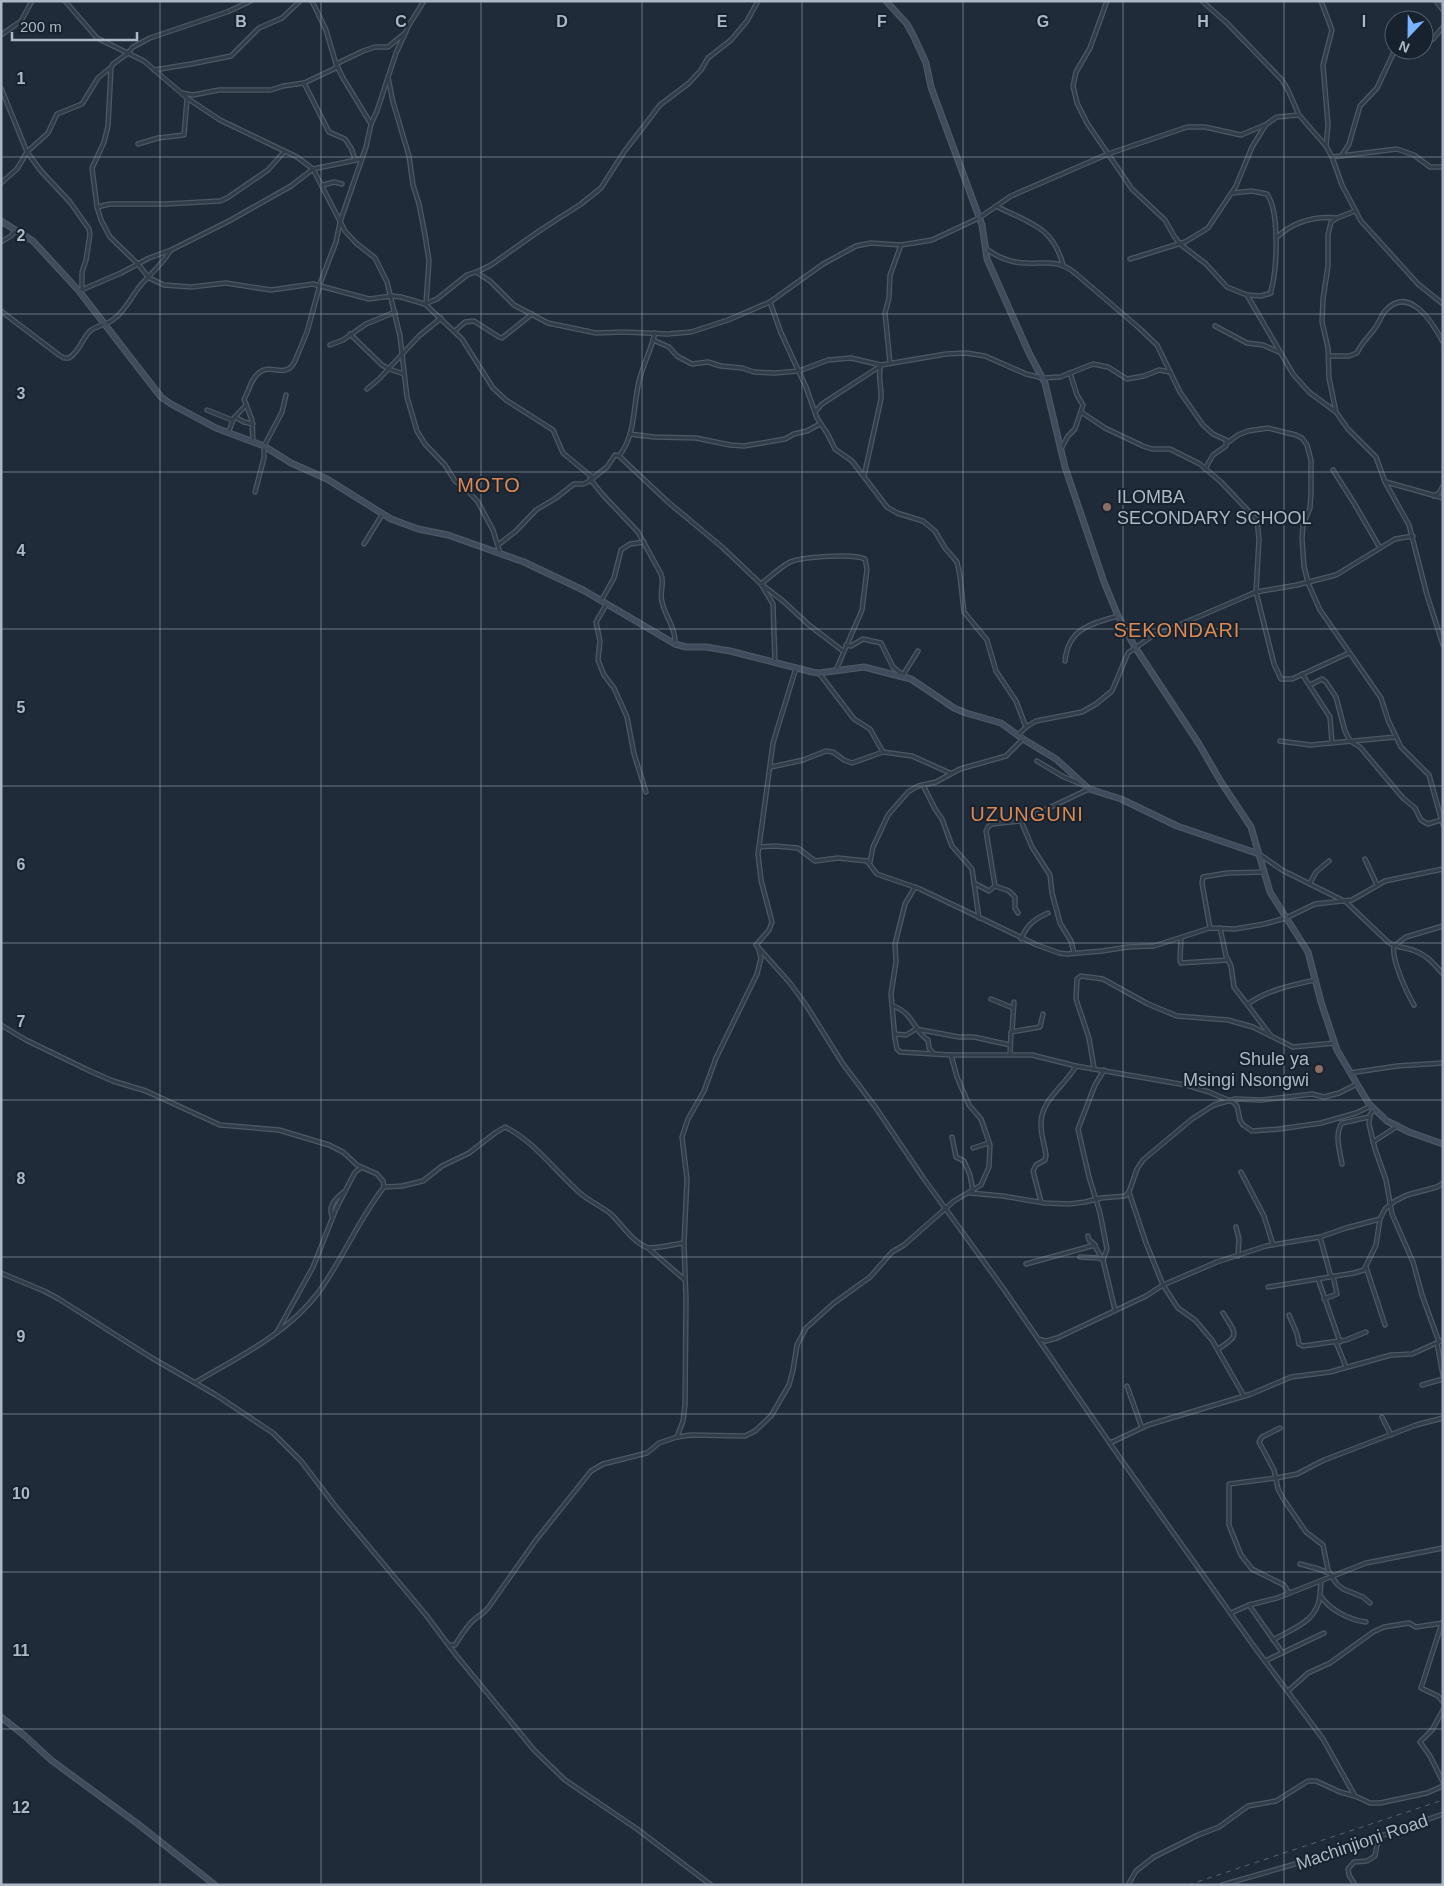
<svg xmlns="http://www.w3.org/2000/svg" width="1444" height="1886" font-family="Arial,sans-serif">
<rect width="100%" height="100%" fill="#1f2b39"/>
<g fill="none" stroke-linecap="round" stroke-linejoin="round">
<defs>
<g id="street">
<path d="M65,1L97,38L144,61L187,98L220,120L297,157L313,169L345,231L356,243L375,258L387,282L400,336L407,397L417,431L425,444L445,465L455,481L467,490L478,502L493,530L500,553"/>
<path d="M251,1L227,12L150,38L133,47L127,54L113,64L111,68L108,126L104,142L92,168L97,207L101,220L110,237L138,264L149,278L164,285L191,287L226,283L271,290L313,284L369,299L392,296L401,297L425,304L437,299L467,275L476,272L490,281L514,305L548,323L596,333L624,332L667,334L691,332L728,320L770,302L823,264L856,246L871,243L901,245L932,240L979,218L1011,196L1108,154L1187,127H1205L1241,135L1265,125L1277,117L1299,115"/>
<path d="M312,1L326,30L336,64L343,78L371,124"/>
<path d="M1107,1L1090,48L1076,72L1073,86L1077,103L1087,123L1132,189L1165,220L1174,236L1180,244L1206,264L1227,287L1247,295L1293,374L1309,392L1336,412L1348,429L1376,457L1385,482L1409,525L1427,595L1443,645"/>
<path d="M1202,1L1227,23L1282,80L1288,90L1299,115L1326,146L1332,157L1342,185L1361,221L1418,284L1443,304"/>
<path d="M1321,1L1332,30L1323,65L1328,125L1326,146"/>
<path d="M1436,1L1443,10"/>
<path d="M1,35L21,21L32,1"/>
<path d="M1424,45L1433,39L1443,27"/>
<path d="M336,64L363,51L375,47H388L404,34"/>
<path d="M154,70L191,64L231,56L259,28L282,18L300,1"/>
<path d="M388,77L393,102L409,156L413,185L419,204L425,235L429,261L426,303"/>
<path d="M304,83L329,132L345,139L351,148L355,159"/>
<path d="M1,88L27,152L41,171L70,202L89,229L90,234L86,260L82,272V289"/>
<path d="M182,93L193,95L219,90H271L283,86L304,83L338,67"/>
<path d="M138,144L158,138L184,135L187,99"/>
<path d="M1342,155L1349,144L1360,106L1377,88L1393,54L1402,50"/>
<path d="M1332,157L1397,149L1414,155L1430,167H1443"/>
<path d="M1,183L17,169L27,152L48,133L57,114L82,104L98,78L110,68"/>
<path d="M323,185L334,182L342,184"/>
<path d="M1232,193L1252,191L1267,194C1280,212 1277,269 1271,291V293L1261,296L1248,295"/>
<path d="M996,206C1029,223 1053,226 1063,265"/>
<path d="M97,207L110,204H165L220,201L227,198L268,170L284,152"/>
<path d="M1276,238C1293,222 1314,216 1337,218"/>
<path d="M1,242L11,236L16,230"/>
<path d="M985,248C997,257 1011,263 1026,263C1047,264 1057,259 1075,273L1138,327L1157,345L1180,392L1203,425L1213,434L1226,440V446L1213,455L1205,469"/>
<path d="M1130,259L1185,242L1208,228L1236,186L1252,147L1265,126"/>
<path d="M477,272L491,265L539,231L581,204L601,188L624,152L660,105L689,83L701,70L708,58L731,40L747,21L758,1"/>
<path d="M79,291L121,273L149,258L171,250L229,221L291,186L313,169L361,159"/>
<path d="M770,302L781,333L806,387L817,418L827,433L835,449L852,461L887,507L897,513L923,521L935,531L945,548L957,562L960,576L964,612L987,640L996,671L1016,701L1026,727"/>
<path d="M425,304L462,339L493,388L506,400L553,430L563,453L592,477"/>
<path d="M1,311L59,355L64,358H69C79,352 82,339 90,331C97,325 107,325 114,319C126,310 131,297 140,286C150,274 162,265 170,251"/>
<path d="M1215,326L1247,343L1263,345L1279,352"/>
<path d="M455,331L465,322L474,321L499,337L502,338L532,314"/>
<path d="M350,334L382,365L389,369L404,374"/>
<path d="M653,340L669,347L677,356L692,364L708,362L721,366L742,368L754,372L775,373L799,371L828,360L851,358L881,365L946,354L966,353L985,356L1026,374L1043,378L1060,377L1093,364L1108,367L1127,379L1144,376L1159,370L1170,372"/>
<path d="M330,345L343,340L366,324L395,312"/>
<path d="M1329,356H1349L1357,353C1361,343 1369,337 1375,328C1379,323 1381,316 1385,311C1409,284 1433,323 1443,342"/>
<path d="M890,363L885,313L889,298L890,275L901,245"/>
<path d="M367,389L379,379L419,336L441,318"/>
<path d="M207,410L232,420"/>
<path d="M815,412L822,404L879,367"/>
<path d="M1081,412L1105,428L1143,446L1152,449H1170L1200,464L1221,482L1257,520L1259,539L1256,592L1274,664L1281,679H1292L1349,653"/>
<path d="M1336,412L1329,378L1328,348L1322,322L1323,299L1328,266V235L1331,222L1337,218L1355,211"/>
<path d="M235,417L244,422L253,424"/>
<path d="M228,433L234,418L246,405"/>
<path d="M630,434L654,437L696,438L730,445L744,446L785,439L794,434L807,431L820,424"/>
<path d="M253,442L252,420L244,399C250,390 250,379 260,372C271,363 286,380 295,361L307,332L321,281L336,242L340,222L366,147L371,124L377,111L396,53L409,25L424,1"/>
<path d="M1227,443L1238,435L1248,431L1268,428L1296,435L1302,438L1307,445L1311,460V493L1310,508L1303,525L1302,539L1304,566L1308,583L1320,610L1381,698L1388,720L1401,747L1429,775L1443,825"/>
<path d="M1061,449L1068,436L1075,429L1083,405L1077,395L1070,373"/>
<path d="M619,456L668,502L722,547L761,584L773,604L775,663"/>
<path d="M1333,470L1354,503L1380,548"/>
<path d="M864,476L881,399C882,387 877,375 881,365"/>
<path d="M590,479L603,495L638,532L661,574C665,584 659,592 662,602C665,616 676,628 675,644"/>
<path d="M1386,482L1443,498"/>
<path d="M255,492L264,458V446L282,412L286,395"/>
<path d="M1434,496L1439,493L1443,486"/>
<path d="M364,544L382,515"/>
<path d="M498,545L516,531L536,510L556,498L574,484H583L588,482L607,467L615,455L619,456C636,435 633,405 639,381C643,365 651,350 655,333"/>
<path d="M601,601L614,578L621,550L630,544L644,542"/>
<path d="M606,605L596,622L600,641L598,660L604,675L614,688L627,717L634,754L646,792"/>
<path d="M846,645L851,646L863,639L881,643L893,667L904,676"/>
<path d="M1065,661C1068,629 1090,624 1118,616"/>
<path d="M836,670L862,610L867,569L865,559C852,553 802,557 790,562C779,568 770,577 761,584L783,601L809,625L843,651"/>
<path d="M819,673L854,719L870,729L883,752L912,756L950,773"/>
<path d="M1302,674L1330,717L1332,743"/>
<path d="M903,675L918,651"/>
<path d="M1310,685L1322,679L1326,682L1336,697L1345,731L1350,741L1360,747L1403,798L1415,808L1421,820L1428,824L1441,820"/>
<path d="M1018,735L1026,727L1036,721L1082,712L1096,704L1112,691L1128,653L1151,637L1256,592L1297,585L1336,575L1395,539L1413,536"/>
<path d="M1280,741L1310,745L1396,737"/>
<path d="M1037,761L1062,776L1083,785"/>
<path d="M771,767L803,760L826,751L833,752L844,760L852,763L883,752"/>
<path d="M923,785L935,809L942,819L952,846L972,869L979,918"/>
<path d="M1021,821L1032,847L1050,875L1052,893L1060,923L1071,941L1074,953"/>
<path d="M759,847L775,846L798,848L815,861L838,858L867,861L877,874L920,889L1037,945L1059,953L1067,954L1102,951L1128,947L1154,946L1210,928L1235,929L1264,924L1286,918L1315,904L1352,900L1385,881L1443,869"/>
<path d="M1259,854L1282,870L1346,902L1388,942C1396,948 1406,947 1415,951C1427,955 1435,965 1443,974"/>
<path d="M1365,859L1377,885"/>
<path d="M870,862L873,847L888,815L908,792L918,786L936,782L960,769L1006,756L1023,739"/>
<path d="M974,883L989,891L995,886L986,831L988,827L992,824L1021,821L1089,789"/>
<path d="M1310,883L1316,872L1329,861"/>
<path d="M995,886L1009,891L1015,897V908L1018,913"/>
<path d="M915,887L905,904L895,944L896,962L891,994L895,1039L897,1049L900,1052L951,1055H1032L1076,1066L1186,1085L1209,1092L1233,1102L1237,1106L1240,1120L1243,1125L1252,1131L1279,1129L1321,1123L1356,1113L1371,1106"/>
<path d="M1210,928L1202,883L1203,877L1227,873L1264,872"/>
<path d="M1220,928L1226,956L1231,966L1234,987L1271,1036"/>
<path d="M1181,938L1180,961L1181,963L1228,960"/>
<path d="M1021,939C1027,925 1034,919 1048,913"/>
<path d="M756,945L790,983L806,1005L843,1064L876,1108L924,1179L1003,1288L1118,1455L1253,1645L1323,1739L1355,1796L1370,1803H1380L1427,1793L1443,1786"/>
<path d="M991,999L1013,1008"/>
<path d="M1248,1004C1267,990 1292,985 1315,980"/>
<path d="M1414,1005C1407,993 1391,959 1394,946L1406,937L1443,926"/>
<path d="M893,1006C914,1013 914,1032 928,1040L929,1048L933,1053"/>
<path d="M1,1025L26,1040L90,1071L113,1081L146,1091L220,1125L279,1130L329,1145L343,1152L357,1165L377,1174L383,1181L384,1187C358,1220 343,1259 318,1293C287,1334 238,1357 196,1382"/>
<path d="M1012,1031L1014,1002"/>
<path d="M895,1034L906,1035L916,1029L959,1037H974L1010,1045"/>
<path d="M1010,1054L1011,1032L1040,1027L1043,1014"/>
<path d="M1094,1068L1089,1038L1076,999L1077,979L1081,976L1103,979L1148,1004L1177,1016L1228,1020L1253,1027L1293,1047L1335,1043"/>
<path d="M1350,1073L1397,1066L1443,1063"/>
<path d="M1374,1109L1370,1115L1369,1124L1375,1149L1386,1180L1392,1214L1413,1262L1422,1295L1439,1342"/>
<path d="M952,1137L956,1157L964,1161L970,1175L973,1191"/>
<path d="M1373,1142L1396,1127"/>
<path d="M973,1148L989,1143"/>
<path d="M1342,1164C1340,1152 1334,1134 1342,1123L1369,1117"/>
<path d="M1241,1172L1264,1216L1273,1245"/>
<path d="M384,1187L402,1186L423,1181L442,1166L469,1153L495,1133L505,1127C533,1140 557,1173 580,1193C590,1202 602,1206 612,1215C622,1225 632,1241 646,1247C653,1250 675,1244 684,1243"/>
<path d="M1129,1192L1146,1243L1163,1285L1178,1308L1195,1320L1212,1340L1244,1396"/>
<path d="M970,1193L1003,1196L1045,1203L1069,1204L1085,1202L1101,1198L1125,1196L1129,1192L1137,1169L1143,1160L1192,1119L1214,1105L1235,1099L1261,1100L1312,1094L1324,1097L1339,1093L1357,1084"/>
<path d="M1041,1202L1033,1171L1036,1165L1045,1160L1046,1156C1045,1146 1041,1136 1041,1125C1040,1100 1065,1086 1076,1066"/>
<path d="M332,1216C328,1206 337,1197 344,1192"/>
<path d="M1236,1227L1239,1239L1238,1256"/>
<path d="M1088,1236L1089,1240L1094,1244L1102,1259"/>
<path d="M1320,1237L1331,1277"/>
<path d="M648,1248L685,1280"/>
<path d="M1080,1257L1099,1258L1103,1260L1115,1310"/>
<path d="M1103,1260L1107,1249L1100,1213L1089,1177L1078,1129L1095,1085L1104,1070"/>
<path d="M1026,1264L1095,1245"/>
<path d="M1366,1267L1385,1325"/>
<path d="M1,1273L44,1291L59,1299L152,1358L216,1395L273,1433L301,1461L336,1507L426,1615L456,1655L534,1750L565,1780L637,1829L711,1885"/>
<path d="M1318,1279L1340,1342"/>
<path d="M1268,1287L1354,1273L1364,1270L1376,1245L1380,1219L1385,1209L1395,1201L1407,1195L1437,1187L1443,1183"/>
<path d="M1324,1299L1337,1294L1333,1276"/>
<path d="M1289,1315L1297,1334L1299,1344L1303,1346L1346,1340L1366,1332"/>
<path d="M277,1332L313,1267L336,1209L355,1172L361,1168"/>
<path d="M1038,1339L1046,1341L1057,1338L1146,1296L1163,1285L1217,1262L1266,1246L1320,1237L1346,1228L1380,1219"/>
<path d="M1336,1342L1346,1367"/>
<path d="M1437,1343L1443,1375"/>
<path d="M1218,1349C1241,1335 1236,1334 1223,1313"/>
<path d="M1422,1385L1443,1379"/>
<path d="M1127,1386L1142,1428"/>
<path d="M1382,1417L1391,1435"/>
<path d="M1280,1428L1262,1437L1259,1442L1274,1470L1278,1489L1284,1500L1306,1532L1323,1545L1328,1570L1336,1583L1343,1589L1363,1597L1370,1603"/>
<path d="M677,1437L683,1421L685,1405L686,1300L684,1243L687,1179L682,1137L688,1119L704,1091L716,1058L757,974L761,958L757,944L769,930L772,922L761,880L758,854L773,743L796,668"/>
<path d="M1110,1443L1148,1425L1251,1394L1291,1377L1330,1372L1391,1355L1412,1354L1443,1340"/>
<path d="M1300,1564L1319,1569L1330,1574"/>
<path d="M1321,1581L1320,1595C1329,1610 1350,1620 1366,1622"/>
<path d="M1289,1593L1284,1585L1252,1569L1241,1555L1229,1525V1484L1276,1478L1297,1474L1324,1460L1416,1425L1443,1418"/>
<path d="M1249,1605L1282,1652"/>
<path d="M1231,1613L1249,1605L1277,1598L1366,1563L1443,1548"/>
<path d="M1442,1623L1421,1688L1438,1696L1443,1702"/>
<path d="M1273,1640C1293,1628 1317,1622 1320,1596"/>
<path d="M449,1645H455C461,1636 467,1625 475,1619C480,1615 484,1613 488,1608L536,1540L591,1471L603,1464L647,1453L659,1443L677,1437L691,1435L745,1436L755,1431L771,1416L789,1385L793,1370L797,1345L806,1328L834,1303L870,1277L892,1252L904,1245L954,1201L981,1185L989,1167L990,1145L981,1119L969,1105L957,1077L951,1055"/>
<path d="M1265,1661L1324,1633"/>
<path d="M1288,1691L1308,1673L1330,1663L1373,1632L1384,1627L1409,1623L1416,1627L1443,1623"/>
<path d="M1443,1710L1432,1730L1420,1742L1430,1756L1443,1782"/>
<path d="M1128,1885L1136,1871L1154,1857L1198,1835L1219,1827L1248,1806L1276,1801L1308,1781H1316L1340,1792L1355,1796"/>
<path d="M1222,1885L1330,1854L1443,1814"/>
<path d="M1355,1885L1349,1875L1348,1869L1354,1862L1367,1861L1375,1856L1377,1845L1382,1835"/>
</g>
<g id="secondary">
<path d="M886,1L907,24L914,37L926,63L931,87L982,225L987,259L1029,353L1045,383L1065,467L1104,582L1118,616L1135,647L1199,744L1221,782L1251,827L1270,892L1308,952L1321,1002L1337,1050L1357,1084L1369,1104L1387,1121L1409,1132L1443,1144"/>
<path d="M1,221L33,241L79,291L161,397L171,404L216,428L264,446L291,463L327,479L391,519L418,529L448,535L524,562L583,590L675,644L686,647H706L730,651L812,672L819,673L864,667L911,679L954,708L966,713L1001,723L1023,739L1056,759L1089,789L1121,799L1177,826L1259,854"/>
<path d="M1,1717L25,1736L51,1760L138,1824L215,1885"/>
</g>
</defs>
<use href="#street" stroke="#4d5864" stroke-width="5.5"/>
<use href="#secondary" stroke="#4d5864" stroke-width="7"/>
<use href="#street" stroke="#323d4a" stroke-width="3"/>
<use href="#secondary" stroke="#404c5d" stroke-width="4.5"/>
<path stroke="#546171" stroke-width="1" stroke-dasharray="5 5" stroke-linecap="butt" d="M1188,1885L1443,1800"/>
</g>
<path fill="none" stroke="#adb8c6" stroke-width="1" stroke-opacity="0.55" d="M160,1V1885M321,1V1885M481,1V1885M642,1V1885M802,1V1885M963,1V1885M1123,1V1885M1284,1V1885M1,157H1443M1,314H1443M1,472H1443M1,629H1443M1,786H1443M1,943H1443M1,1100H1443M1,1257H1443M1,1414H1443M1,1572H1443M1,1729H1443"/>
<g fill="#8d6e63" stroke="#18222e" stroke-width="2">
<circle cx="1107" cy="507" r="5"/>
<circle cx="1319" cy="1069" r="5"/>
</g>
<g text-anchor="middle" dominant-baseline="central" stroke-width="4" stroke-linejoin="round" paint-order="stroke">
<g font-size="18" fill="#adb8c6" stroke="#18222e" text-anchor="start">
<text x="1117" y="497">ILOMBA<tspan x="1117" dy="21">SECONDARY SCHOOL</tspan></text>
<text x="1309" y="1059" text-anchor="end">Shule ya<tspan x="1309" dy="21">Msingi Nsongwi</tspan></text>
</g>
<g font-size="18" fill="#adb8c6" stroke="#18222e">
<text transform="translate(1362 1842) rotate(-19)">Machinjioni Road</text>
</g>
<g font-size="20" letter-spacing="1" fill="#db8853" stroke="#18222e">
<text x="489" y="485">MOTO</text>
<text x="1177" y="630">SEKONDARI</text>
<text x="1027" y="814">UZUNGUNI</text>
</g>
</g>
<g font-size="16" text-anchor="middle" font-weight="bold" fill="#adb8c6" stroke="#18222e" stroke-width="4" stroke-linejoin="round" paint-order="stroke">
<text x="241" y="27">B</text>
<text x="401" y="27">C</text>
<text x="562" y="27">D</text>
<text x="722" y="27">E</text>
<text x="882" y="27">F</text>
<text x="1043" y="27">G</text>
<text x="1203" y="27">H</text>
<text x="1364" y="27">I</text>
<text x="21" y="84">1</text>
<text x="21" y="241">2</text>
<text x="21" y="399">3</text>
<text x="21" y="556">4</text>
<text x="21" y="713">5</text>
<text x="21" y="870">6</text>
<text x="21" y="1027">7</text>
<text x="21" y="1184">8</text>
<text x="21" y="1342">9</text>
<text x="21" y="1499">10</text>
<text x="21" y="1656">11</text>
<text x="21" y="1813">12</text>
</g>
<rect width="1444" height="1886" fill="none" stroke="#adb8c6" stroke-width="5"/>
<g transform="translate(1409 35) rotate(202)"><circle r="24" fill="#18222e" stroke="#545e6b"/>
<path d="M0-4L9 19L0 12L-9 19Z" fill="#79b2ff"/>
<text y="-8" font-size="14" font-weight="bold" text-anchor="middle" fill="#adb8c6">N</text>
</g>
<path d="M12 32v8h125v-8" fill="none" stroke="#adb8c6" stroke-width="2.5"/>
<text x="20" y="32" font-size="15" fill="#adb8c6" stroke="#18222e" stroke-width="4" paint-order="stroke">200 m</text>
</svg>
